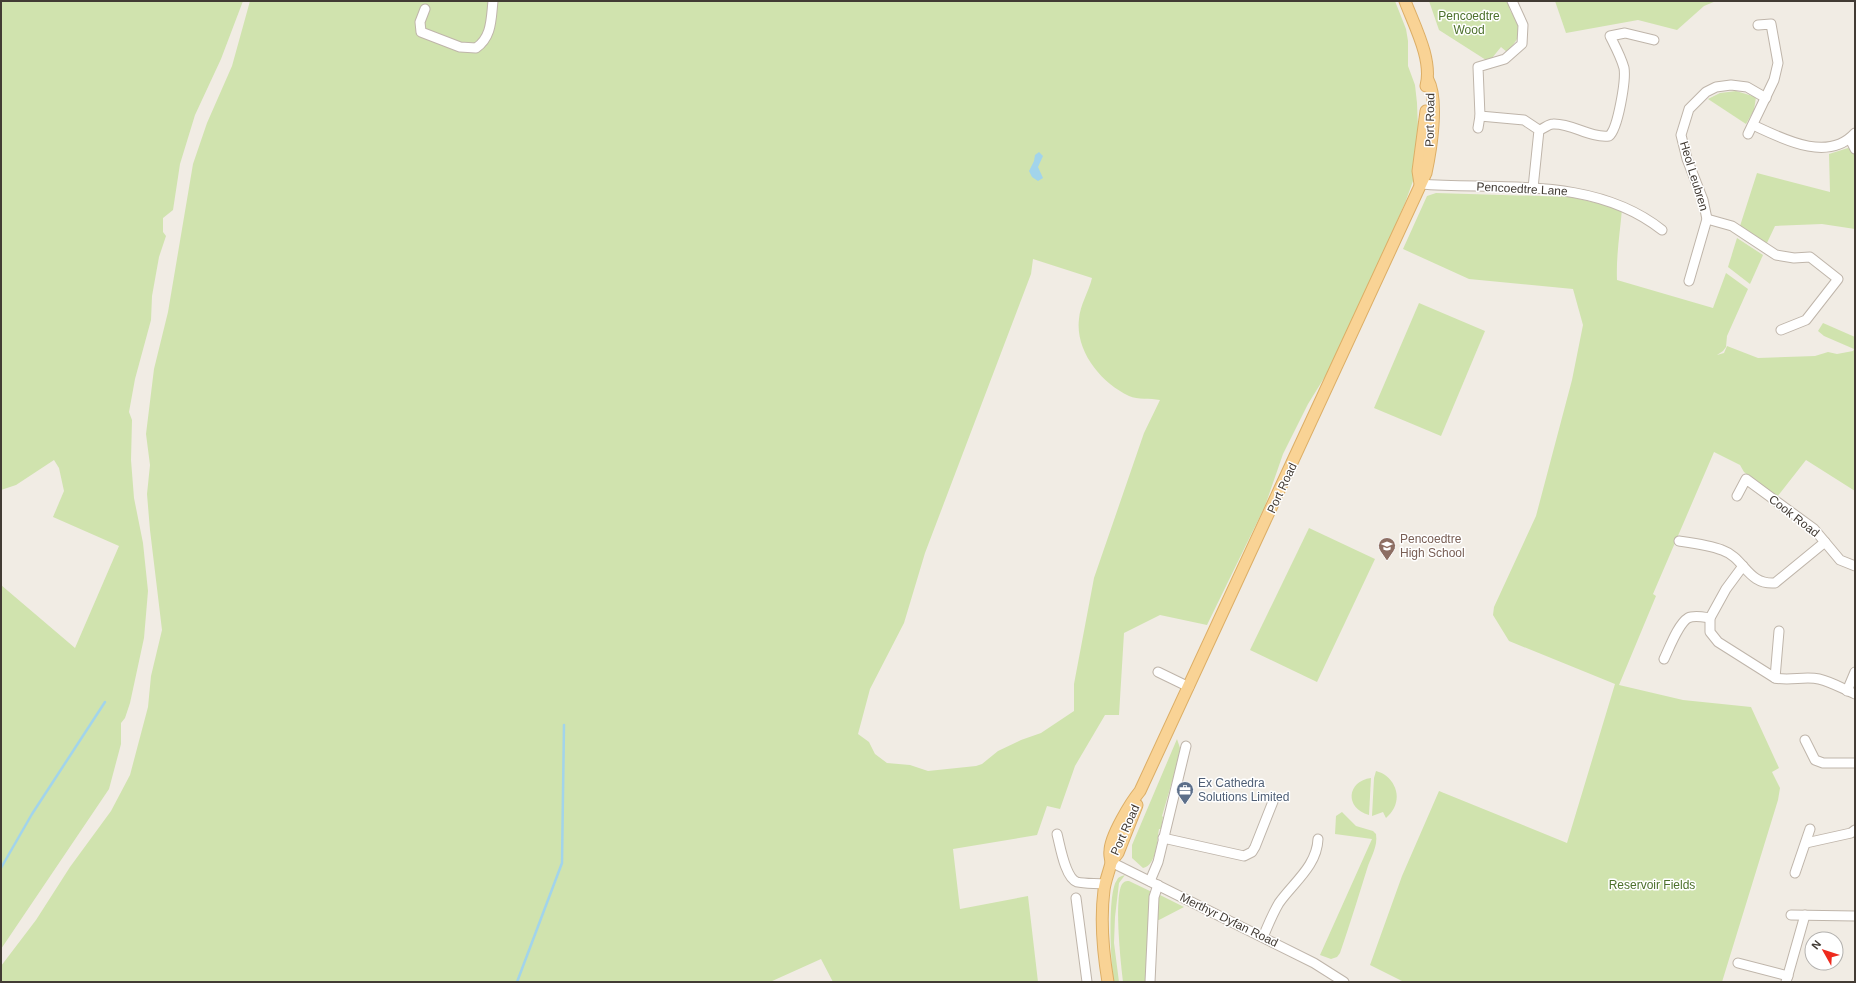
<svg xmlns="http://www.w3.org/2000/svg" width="1856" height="983" font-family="Helvetica,sans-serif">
<rect width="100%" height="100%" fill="#f1ece4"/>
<g fill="#d0e3ae" fill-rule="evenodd">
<path d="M1,1H243L221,59L195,115L180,164L173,210L163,218V232L166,236L159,257L152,296L151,320L135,379L129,412L132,420L131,460L134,498L143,543L148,591L144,638L130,703L125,718L121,723V744L109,789L1,949V585L75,648L119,546L53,517L64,491L59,468L54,460L16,485L1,490Z"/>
<path d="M250,1H1395L1406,29L1408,41V66L1415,85L1417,103L1418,129L1414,159L1418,160L1413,181L1405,203L1377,267L1358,306L1329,370L1308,404L1283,454L1265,506L1207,625L1160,615L1124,633L1119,715H1105L1075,766L1060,809L1047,806L1037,835L953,849L960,909L1028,896L1038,982H833L821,959L770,982H1V966L36,920L70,867L111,811L130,775L148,707L151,676L162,630L150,530L147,494L150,465L146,434L154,369L168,312L193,164L207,123L232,66ZM1033,259L1092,278C1089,291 1080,305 1079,319C1075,351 1101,383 1129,396C1138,400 1150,398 1160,400L1144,433L1094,578L1074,684V711L1041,733L1021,740L998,751L982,764L976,766L928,771L910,765L887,763L875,754L869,742L858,734L870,689L904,623L925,553L1031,274Z"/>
<path d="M1429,1H1509C1507,8 1513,16 1518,20C1522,36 1517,40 1507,52L1501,47L1492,58L1486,60L1439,30Z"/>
<path d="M1555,1H1716L1704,6L1677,30L1638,20L1566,33Z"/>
<path d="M1736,91L1756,97L1754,110L1746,124L1708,99L1720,93Z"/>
<path d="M1848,148L1852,150L1855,156V229L1822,224L1775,226L1766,245L1740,226L1757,173L1830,192L1829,154Z"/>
<path d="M1436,193L1571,197L1622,209C1620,233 1616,256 1617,280L1713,308L1726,273L1748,289L1727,336L1726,347L1723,351L1717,355L1724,353L1727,346L1758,358L1815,356L1828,352L1837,354L1853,351L1854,349L1824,336L1818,331L1823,323L1855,337V491L1806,460L1777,497L1744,472L1740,465L1714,452L1653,594L1656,596L1619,685L1683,700L1751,707L1779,768L1772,772L1780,788L1778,800L1722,982H1404L1370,965L1402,876L1439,791L1567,843L1615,684L1509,641L1493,615L1494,607L1536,516L1572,380L1583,325L1573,289L1469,279L1403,249L1427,196Z"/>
<path d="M1737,238L1763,255L1750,284L1728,267Z"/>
<path d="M1419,303L1485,331L1441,436L1374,408Z"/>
<path d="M1309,528L1375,559L1317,682L1250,650Z"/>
<path d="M1177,739L1181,751L1162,816L1163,817L1161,829H1159C1157,840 1157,865 1143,868L1132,858V845Z"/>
<path d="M1376,771C1392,775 1402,793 1394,808C1392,812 1389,815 1386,818L1383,812L1372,816L1374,778Z"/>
<path d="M1371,778L1369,815C1344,808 1347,781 1371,778Z"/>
<path d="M1342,812L1356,826L1373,831L1376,834C1378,847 1371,856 1367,869C1358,898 1350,924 1340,953L1337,957L1331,959L1320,955L1372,839L1335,834L1336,816Z"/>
<path d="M1125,875L1119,883L1115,917L1114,943L1119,982H1114C1111,965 1107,893 1117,880C1118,877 1122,876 1125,875Z"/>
<path d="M1129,881L1152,892L1147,982H1123C1121,966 1113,893 1123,883C1125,881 1127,881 1129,881Z"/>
<path d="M1158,894L1184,907L1159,920H1156Z"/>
</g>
<path fill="#a2d4eb" d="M1039,152L1043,156L1038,167L1043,178L1038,181L1032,177L1029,171L1034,161L1035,155Z"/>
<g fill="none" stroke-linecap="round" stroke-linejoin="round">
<g stroke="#a2d4eb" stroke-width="2.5">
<path d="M1,868L32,814L105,702"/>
<path d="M517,982L562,863L564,725"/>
</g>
<defs>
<g id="minor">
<path d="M425,9L420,22L421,32L460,47L476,48C492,37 491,19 493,1"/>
<path d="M1480,116L1524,120L1539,130L1533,188"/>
<path d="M1753,125C1783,139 1828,163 1855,133"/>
<path d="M1478,128L1480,116L1478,67L1505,59L1522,44L1523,25L1512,1"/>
<path d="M1539,130C1544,129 1548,124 1553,124C1572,123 1589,138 1609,136C1618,129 1626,80 1624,68C1621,57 1615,46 1610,36L1625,33L1654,40"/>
<path d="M1748,134L1774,80L1778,63L1771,24L1758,25"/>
<path d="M1850,139L1855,149"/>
<path d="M1420,184C1502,190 1594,176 1662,230"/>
<path d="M1707,219L1732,226L1776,255L1794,258L1810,257L1838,279L1806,320L1781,330"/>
<path d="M1689,281L1707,219L1703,200L1687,159L1681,135L1689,109L1706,92L1716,87L1731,85L1747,87L1766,98"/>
<path d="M1737,496L1746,479L1814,529L1840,560L1855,566"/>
<path d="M1679,541C1693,543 1709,545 1722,550C1745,558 1747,585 1775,583L1825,542"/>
<path d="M1743,566L1726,589L1710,618V632L1718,642L1775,678C1790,681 1805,676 1819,679C1832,682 1843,689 1855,694"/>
<path d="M1664,659C1669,649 1678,624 1688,618C1694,615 1703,617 1710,618"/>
<path d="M1158,672L1189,687"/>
<path d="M1775,678L1779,631"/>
<path d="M1847,691L1855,672"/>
<path d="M1805,740L1815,760L1823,763H1855"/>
<path d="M1057,834C1060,845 1065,878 1077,882C1085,884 1096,883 1105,884"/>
<path d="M1163,838L1244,856L1252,852L1255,847L1274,799"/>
<path d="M1806,843L1851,833L1855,830"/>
<path d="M1111,862L1314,963L1344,982"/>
<path d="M1795,873L1810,829"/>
<path d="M1150,881L1158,862L1186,746"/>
<path d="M1076,898L1087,982"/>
<path d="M1791,915L1855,916"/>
<path d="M1263,937C1268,925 1273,913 1279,903C1293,883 1317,866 1318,839"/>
<path d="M1738,963L1788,976"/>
<path d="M1150,982L1154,897L1158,885"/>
<path d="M1786,982L1805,915"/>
</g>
<g id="major">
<path d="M1405,1C1414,25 1433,60 1426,86"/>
<path d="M1420,184L1418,171L1426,111"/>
<path d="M1111,862L1118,853L1137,805"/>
<path d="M1108,982C1103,952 1100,921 1104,890C1105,881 1109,872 1111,863C1111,859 1109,855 1110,851C1110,836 1131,802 1140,791L1426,173C1431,150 1439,100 1428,80"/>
</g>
</defs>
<use href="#minor" stroke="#bfb5aa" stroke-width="11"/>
<use href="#major" stroke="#dcae66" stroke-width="13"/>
<use href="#minor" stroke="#fff" stroke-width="9"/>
<use href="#major" stroke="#f9d395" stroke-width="11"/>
</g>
<defs>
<symbol id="school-pin" viewBox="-11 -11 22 30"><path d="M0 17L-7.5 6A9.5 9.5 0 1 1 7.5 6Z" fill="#8d6e63" stroke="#fff"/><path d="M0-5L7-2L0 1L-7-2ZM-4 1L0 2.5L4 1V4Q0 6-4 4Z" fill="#fff"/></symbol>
<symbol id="office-pin" viewBox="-11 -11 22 30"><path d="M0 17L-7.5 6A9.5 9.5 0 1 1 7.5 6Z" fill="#5c6f8a" stroke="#fff"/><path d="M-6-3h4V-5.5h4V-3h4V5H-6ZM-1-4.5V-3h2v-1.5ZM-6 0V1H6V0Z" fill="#fff"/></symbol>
</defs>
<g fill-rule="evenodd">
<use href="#school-pin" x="1377" y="536" width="20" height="27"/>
<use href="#office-pin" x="1175" y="780" width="20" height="27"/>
</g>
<g text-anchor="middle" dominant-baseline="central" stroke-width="3" stroke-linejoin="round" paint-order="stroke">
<g font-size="12" fill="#4c702b" stroke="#fff">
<text x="1469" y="16">Pencoedtre<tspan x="1469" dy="14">Wood</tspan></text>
<text x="1652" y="885">Reservoir Fields</text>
</g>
<g font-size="12" fill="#423b34" stroke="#fff">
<text transform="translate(1430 120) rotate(-89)">Port Road</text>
<text transform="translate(1694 176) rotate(73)">Heol Leubren</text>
<text transform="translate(1522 189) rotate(3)">Pencoedtre Lane</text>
<text transform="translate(1282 488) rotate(-65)">Port Road</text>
<text transform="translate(1794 516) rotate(38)">Cook Road</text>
<text transform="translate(1125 830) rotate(-66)">Port Road</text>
<text transform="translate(1229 920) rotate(26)">Merthyr Dyfan Road</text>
</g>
<g font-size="12" fill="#785e54" stroke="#fff" text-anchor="start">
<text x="1400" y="539">Pencoedtre<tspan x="1400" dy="14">High School</tspan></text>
</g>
<g font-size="12" fill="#4e5e75" stroke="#fff" text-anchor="start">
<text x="1198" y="783">Ex Cathedra<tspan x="1198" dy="14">Solutions Limited</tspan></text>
</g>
</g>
<rect width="1856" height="983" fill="none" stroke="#423b34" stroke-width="4"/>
<g transform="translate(1824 951) rotate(309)"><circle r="19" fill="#ffffff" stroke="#b3b1ae"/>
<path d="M0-3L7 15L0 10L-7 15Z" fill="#ee2a1d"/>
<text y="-6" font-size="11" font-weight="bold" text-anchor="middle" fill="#423b34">N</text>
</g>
</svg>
